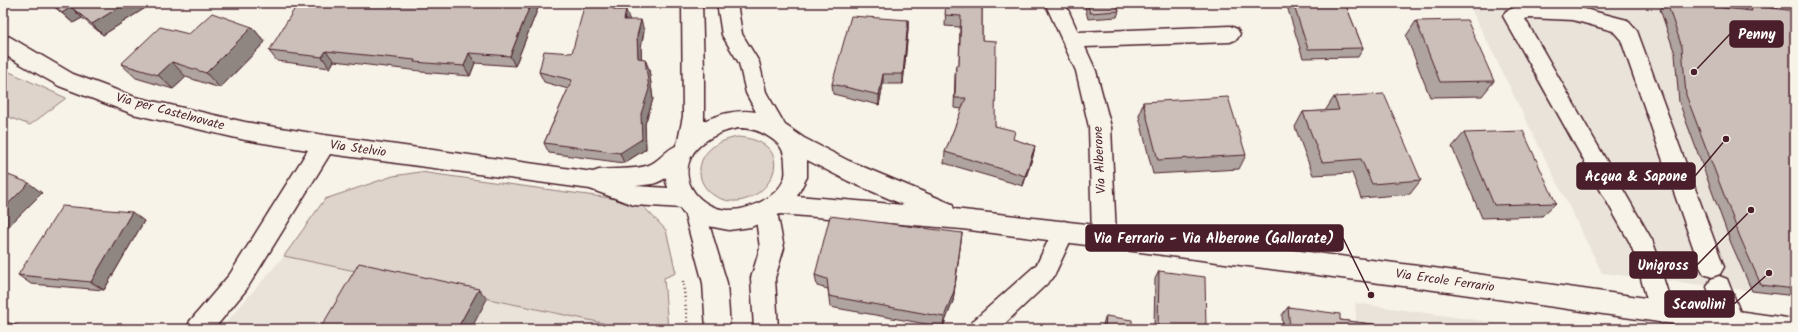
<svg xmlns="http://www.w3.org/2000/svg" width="1798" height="332" font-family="Kalam,sans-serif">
<rect width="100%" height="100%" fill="#f7f3e8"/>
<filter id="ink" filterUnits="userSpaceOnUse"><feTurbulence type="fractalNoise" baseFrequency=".025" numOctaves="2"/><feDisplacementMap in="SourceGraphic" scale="8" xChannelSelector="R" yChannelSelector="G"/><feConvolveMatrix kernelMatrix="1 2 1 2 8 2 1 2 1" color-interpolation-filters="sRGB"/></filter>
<g filter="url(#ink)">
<g fill="#eae3da">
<path d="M1468,3H1660V9L1795,70V296L1602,273Z"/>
<path d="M284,256L369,274L603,323L601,329H220Z"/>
<path d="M1355,303L1539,329H1357Z"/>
</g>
<g fill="#ded4cc" stroke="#947a7c">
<path d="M3,69L66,98L30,125L3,115Z"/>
<path d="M737,137C811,142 761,222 715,196C695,184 695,159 714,146C721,141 729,139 737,137Z"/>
<path d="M420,172L639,202L666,230L676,273L664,278L668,329H601L603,323L284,256L325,199L393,176Z"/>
</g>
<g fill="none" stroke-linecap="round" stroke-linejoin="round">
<defs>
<g id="minor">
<path d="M1045,3H1065L1078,32L1230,26L1237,29L1240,34L1237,39L1230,42L1085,47L1096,71L1111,127L1116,236L1112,243L1104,246L1096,243L1092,236L1089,127L1076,71Z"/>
<path d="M1527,3L1573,6L1627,20L1637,31L1724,267L1720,274L1712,277L1704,274L1700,267L1621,40L1613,31L1573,20L1529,18L1525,19L1652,240L1659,259L1655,266L1647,269L1639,266L1630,243L1503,16L1506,11Z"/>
<path d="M3,35L10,37L73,74L135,97L245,122L324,135L593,172L599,170C614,168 632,170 646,166C663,162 669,139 690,147L693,153C688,163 664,182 652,184C647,185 641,185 636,186L685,189L693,192L696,199L702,201L727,283L730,329H706L703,283L683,208L634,205L590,189L330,154L246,290L214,329H187L190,321L230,274L308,150L245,140L133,114L59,86L3,54Z"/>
<path d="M766,202L774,205L777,212L784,248L775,278L778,329H754L751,278L760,248L755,212L758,205Z"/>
<path d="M1064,221L1072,224L1075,231L1053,278L999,329H970L973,321L1037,264L1056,224Z"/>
<path d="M1653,268L1661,271L1674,312L1671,320L1662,323L1653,320L1641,279L1645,271Z"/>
<path d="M1719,276L1727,279L1744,322L1741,329H1723L1707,287L1711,279Z"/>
</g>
<path id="major" d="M682,3H702L704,71V121C721,114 737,109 756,112L746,93L739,63L722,35L717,3H737L742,34L759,62L766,92L785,125L804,138L849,161L952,204L954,209L1104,226L1434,268L1787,318L1795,321V329H1708L1434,290L962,229L780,214L751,227L729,230L708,226L683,213L671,195L666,182L667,164L678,141L683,116ZM738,128C750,128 759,130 769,137C780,144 785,150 785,164C785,168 786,172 785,176C780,197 748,211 728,210C702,209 677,183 692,155C701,140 721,131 738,128ZM807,160L848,181L904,205L797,196L807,177Z"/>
</defs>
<use href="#minor" stroke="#4a1f2b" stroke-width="3"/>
<use href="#major" stroke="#4a1f2b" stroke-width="3"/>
<path stroke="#4a1f2b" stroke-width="2.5" stroke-dasharray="1 3" stroke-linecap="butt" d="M683,281L688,329"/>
<use href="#minor" fill="#f7f3e8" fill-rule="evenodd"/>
<use href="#major" fill="#f7f3e8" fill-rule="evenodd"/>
</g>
<g fill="#afa49f" stroke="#4a1f2b">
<path d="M50,3H153L103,35L82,18L73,23Z"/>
<path d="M540,3L515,66L475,63L470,76L421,72L420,71L334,61L330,68L277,61L269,51Z"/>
<path d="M946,3H982V40L995,126L1014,140L1035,146L1033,156L1023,186L944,163L945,152L962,109L954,108L955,76L956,65H959L960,27L945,26Z"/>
<path d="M1084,3H1116L1119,11L1117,17L1088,19Z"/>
<path d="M1286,3H1345L1363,48L1358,57L1303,58Z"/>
<path d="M1666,3H1678L1744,10L1750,5L1795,11V296L1752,291L1731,243L1679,102L1675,54L1660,9Z"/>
<path d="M621,7L620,10L630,20L644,31L641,47V58L649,69L653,99L645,124L646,149L624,163L549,153L544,143L568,89L544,82L539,72L572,53Z"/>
<path d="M908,20V30L903,84H883L879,105L833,94L832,84Z"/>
<path d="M1416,21L1494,81L1482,96L1430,97L1406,36Z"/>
<path d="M252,27L265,42L220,88L186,77L173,89L136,78L121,64L189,34Z"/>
<path d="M1334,97L1421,180L1410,194L1361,198L1352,173L1313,175L1295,127L1303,112L1325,111Z"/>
<path d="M1143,102L1246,155L1239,169L1153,174L1139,116Z"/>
<path d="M1464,133L1556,203L1542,216L1482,218L1452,147Z"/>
<path d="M144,221L104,290L31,284L18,275Z"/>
<path d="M962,233L953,301L943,327L830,307L828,289L817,286L815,275Z"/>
<path d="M1159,271L1206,329H1154L1155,279Z"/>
<path d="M1288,307L1340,320L1410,329H1283L1282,315Z"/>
<path d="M1106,316L1132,329H1102L1103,324Z"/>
</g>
<g fill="#8f8682" stroke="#4a1f2b">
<path d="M126,3H153L103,35L92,24Z"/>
<path d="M531,3H540L515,66L510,56Z"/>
<path d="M615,3H620L621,7L617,21L614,10Z"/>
<path d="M71,7L82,18L73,23L62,13Z"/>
<path d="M626,10L630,21L624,20Z"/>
<path d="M641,20L644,31L641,47L642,69L638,58L637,36Z"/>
<path d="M908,20V30L903,84V74Z"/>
<path d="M252,27L265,42L220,88L206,73Z"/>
<path d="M326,51L334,61L330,68L322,57Z"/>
<path d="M469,53L475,63L470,76L464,66Z"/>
<path d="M645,59L649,69L653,99L645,124L646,149L624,163L620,153L641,114Z"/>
<path d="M172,62L186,77L173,89L158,75Z"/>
<path d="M883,74V84L879,105V95Z"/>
<path d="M1035,146L1033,156L1023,186L1025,176Z"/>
<path d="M29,183L42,193L3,232V209Z"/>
<path d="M132,212L144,221L104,290L91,282Z"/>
<path d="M962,233L953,301L943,327L944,317Z"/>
<path d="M479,289L487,299L471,329H457Z"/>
</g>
<g fill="#ccbfb9" stroke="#4a1f2b">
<path d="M51,3H126L92,24L71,7L62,13Z"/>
<path d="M298,3H531L510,56L469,53L464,66L414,62L415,60L326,51L322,57L269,51Z"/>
<path d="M585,3H615L614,10H626L624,20H641L637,36L638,58L645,59L649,89L641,114L642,139L620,153L544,143L572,80L539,72L544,51L572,53Z"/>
<path d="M946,3H982V40L996,41L995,126L1015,131L1013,139L1035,146L1025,176L945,152L966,98H955L956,65H959L961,16L945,15Z"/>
<path d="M1087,3H1116L1119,11L1090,13Z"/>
<path d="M1293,3H1345L1363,48L1308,49Z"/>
<path d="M1667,3H1678L1752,11L1750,5L1795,11V289L1761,285L1740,237L1686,95L1682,47Z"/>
<path d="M212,13L252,27L206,73L172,62L158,75L121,64L160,27L189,34Z"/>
<path d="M851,16L908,20L903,74H883L879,95L832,84Z"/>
<path d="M1467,20L1494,81L1440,82L1416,21Z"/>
<path d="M1384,94L1421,180L1372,184L1361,159L1322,162L1303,112L1339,110L1334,97Z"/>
<path d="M1228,97L1246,155L1158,160L1143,102Z"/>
<path d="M1523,131L1556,203L1494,205L1464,133Z"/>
<path d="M3,173L29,183L3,209Z"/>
<path d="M62,206L132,212L91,282L18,275Z"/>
<path d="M830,216L962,233L954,291L944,317L829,296L827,279L815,275Z"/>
<path d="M359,263L479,289L457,329H320Z"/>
<path d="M1159,271L1205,277L1206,329H1158Z"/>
<path d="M1288,307L1340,314V320L1410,329H1290Z"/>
<path d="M1106,316L1132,320V329H1105Z"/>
<path d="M3,321L29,329H3Z"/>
<path d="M874,325L879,329H870Z"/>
</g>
</g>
<g text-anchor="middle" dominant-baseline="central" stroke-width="3" stroke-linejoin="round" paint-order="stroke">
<g font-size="13" fill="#4a1f2b" stroke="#f7f3e8">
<text transform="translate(170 112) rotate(15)">Via per Castelnovate</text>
<text transform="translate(358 149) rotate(8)">Via Stelvio</text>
<text transform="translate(1100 160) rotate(-93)">Via Alberone</text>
<text transform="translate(1445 281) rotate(8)">Via Ercole Ferrario</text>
</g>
</g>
<path fill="none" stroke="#4a1f2b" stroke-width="1.5" d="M1694 72L1730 34M1726 139L1695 176M1371 295L1343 238M1751 210L1697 265M1769 273L1734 304"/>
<g fill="#4a1f2b" stroke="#f7f3e8" stroke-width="1.5">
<circle cx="1694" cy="72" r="4"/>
<circle cx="1726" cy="139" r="4"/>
<circle cx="1371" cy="295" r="4"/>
<circle cx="1751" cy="210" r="4"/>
<circle cx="1769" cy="273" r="4"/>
</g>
<g fill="#4a1f2b" stroke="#4a1f2b" stroke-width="1.5">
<rect x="1730" y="21" width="53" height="26" rx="4"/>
<rect x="1577" y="163" width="118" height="26" rx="4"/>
<rect x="1086" y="225" width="257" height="26" rx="4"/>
<rect x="1630" y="252" width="67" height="26" rx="4"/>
<rect x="1665" y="291" width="69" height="26" rx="4"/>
</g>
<g font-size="14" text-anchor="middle" font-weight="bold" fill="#fff">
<text x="1757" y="39">Penny</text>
<text x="1636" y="181">Acqua &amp; Sapone</text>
<text x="1214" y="243">Via Ferrario - Via Alberone (Gallarate)</text>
<text x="1663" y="270">Unigross</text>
<text x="1699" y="309">Scavolini</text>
</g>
<rect width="1798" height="332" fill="none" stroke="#f7f3e8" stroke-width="16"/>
<rect x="8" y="8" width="1782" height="316" fill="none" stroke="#4a1f2b" stroke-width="1.5" filter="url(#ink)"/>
</svg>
